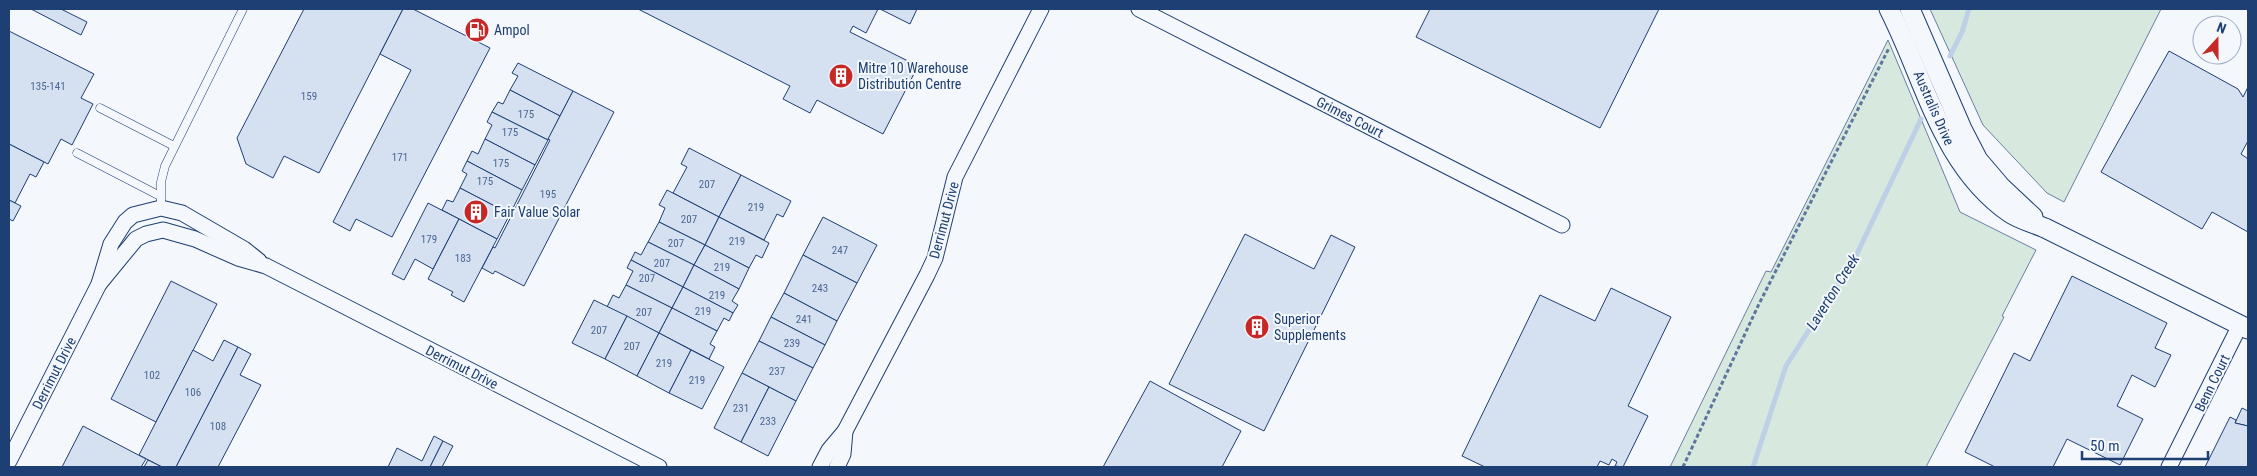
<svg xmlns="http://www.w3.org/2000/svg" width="2257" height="476" font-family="'Roboto Condensed',sans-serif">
<rect width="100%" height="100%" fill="#f4f7fb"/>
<g fill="#d7e8df" stroke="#687fa3">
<path d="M1930,9H2161L2064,202L2047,193L1983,125Z"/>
<path d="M1888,40L1960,212L2036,250L2002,316L2004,317L1926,467H1670L1766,271L1771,272Z"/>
</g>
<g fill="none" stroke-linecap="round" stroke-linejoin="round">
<g stroke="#bed0e5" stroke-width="5">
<path d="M1950,56L1962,32L1969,9"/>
<path d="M1753,467L1786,366L1855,258L1921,119"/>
</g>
</g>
<g fill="#d5e0f0" stroke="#1d3f73">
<path d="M31,9H61L87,22L81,35Z"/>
<path d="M304,9H403L319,173L284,156L273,178L246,164L237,138Z"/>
<path d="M403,9H413L490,48L392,237L356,219L350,231L333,222L411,70L380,54Z"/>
<path d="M638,9H878L866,33L853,26L850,32L918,66L883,134L817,100L810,113L783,99L790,86Z"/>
<path d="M880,9H917L910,24Z"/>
<path d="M1430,9H1659L1600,128L1416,37Z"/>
<path d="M9,31L94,74L81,98L93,104L72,145L61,139L48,164L9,144Z"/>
<path d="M2169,51L2238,89L2243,97L2248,87V141L2241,154L2248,159V232L2212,212L2202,229L2101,172Z"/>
<path d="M518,63L573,91L560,116L510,90L518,76L512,73Z"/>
<path d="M510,90L560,116L548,140L492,112L498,102L503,104Z"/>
<path d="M573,91L614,112L524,286L495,271L493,274L482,268L493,247L495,248L550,140L548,139Z"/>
<path d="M492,112L548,140L535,165L485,139L492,125L487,122Z"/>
<path d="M485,139L535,165L522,190L467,161L472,151L478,154Z"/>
<path d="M9,144L44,162L36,177L30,174L15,203L9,200Z"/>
<path d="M689,148L741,175L719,217L673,193L687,167L681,164Z"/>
<path d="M467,161L522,190L510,214L460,188L467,174L462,171Z"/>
<path d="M741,175L791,201L783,217L777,214L764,240L719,217Z"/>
<path d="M460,188L510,214L497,239L442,210L447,200L453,202Z"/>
<path d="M667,190L719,217L705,245L659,222L665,208L659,205Z"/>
<path d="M9,200L21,206L13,221L9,219Z"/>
<path d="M428,203L459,219L433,269L415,259L404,280L392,274Z"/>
<path d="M719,217L769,243L762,258L756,255L749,268L705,245Z"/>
<path d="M823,217L877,245L857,283L803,255Z"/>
<path d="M459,219L497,239L464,302L451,295L453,292L428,279Z"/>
<path d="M659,222L705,245L694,265L648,242Z"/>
<path d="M1245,234L1314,269L1331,235L1355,247L1264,431L1169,384Z"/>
<path d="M648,242L694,265L683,287L631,260L635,252L641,255Z"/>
<path d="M705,245L749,268L739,289L694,265Z"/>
<path d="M803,255L857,283L837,321L784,293Z"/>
<path d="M631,260L683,287L672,308L626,285L633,271L627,268Z"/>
<path d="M694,265L739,289L732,301L738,305L733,313L683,287Z"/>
<path d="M2072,276L2167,323L2155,348L2171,355L2155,387L2132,375L2117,406L2143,419L2120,465L2067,439L2053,467H1995L1965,452L2014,353L2030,361Z"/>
<path d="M171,281L217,304L156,422L111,399Z"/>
<path d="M626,285L672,308L659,333L607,307L613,295L619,298Z"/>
<path d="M683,287L733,313L729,321L724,318L717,331L672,308Z"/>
<path d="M1611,288L1671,317L1628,406L1648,416L1623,467L1615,466L1617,462L1612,459L1609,465L1600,461L1597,467H1485L1462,456L1540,295L1595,321Z"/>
<path d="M784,293L837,321L825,345L771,317Z"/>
<path d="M594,300L627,316L605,359L572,343Z"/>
<path d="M672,308L717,331L710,344L715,347L709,359L659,333Z"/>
<path d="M627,316L659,333L637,376L605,359Z"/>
<path d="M771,317L825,345L813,368L759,341Z"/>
<path d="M659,333L691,350L669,393L637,376Z"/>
<path d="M224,340L238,347L176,467H162L139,455L193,350L213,361Z"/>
<path d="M759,341L813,368L796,401L742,373Z"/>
<path d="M238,347L251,354L240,375L261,385L218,467H176Z"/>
<path d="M691,350L724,367L702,409L669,393Z"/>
<path d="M742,373L769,387L741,442L714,428Z"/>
<path d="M1150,381L1241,431L1222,467H1103Z"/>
<path d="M769,387L796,401L768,456L741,442Z"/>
<path d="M2242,408L2248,411V426L2235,423Z"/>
<path d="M2230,417L2236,420L2235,423L2248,426V467H2205Z"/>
<path d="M83,426L146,459L141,467H62Z"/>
<path d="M434,436L443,441L430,467H388L397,448L422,461Z"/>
<path d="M443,441L453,446L442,467H430Z"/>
<path d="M148,460L162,467H144Z"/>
</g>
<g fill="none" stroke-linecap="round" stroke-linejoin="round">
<defs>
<g id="service">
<path d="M100,108L174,146"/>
<path d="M77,153L160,196"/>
<path d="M161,208V182L165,166L243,9"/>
</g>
<g id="minor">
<path d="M1139,9L1562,225"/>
<path d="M99,284L136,239L146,234L163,230L195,239L238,258L266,266L659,467"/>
<path d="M9,461L99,284L111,244L125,222L133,215L161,208L182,213L244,249L259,261"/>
<path d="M820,467L829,450L845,431L927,275L935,258L955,177L1041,9"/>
<path d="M837,467L843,454L845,431"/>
<path d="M2169,467L2240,325"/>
</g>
<g id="tertiary">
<path d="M1889,9C1925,79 1941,165 2010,213C2020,220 2034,223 2045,228L2248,329"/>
<path d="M1910,9L1962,129L1978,160L2001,187L2033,217"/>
</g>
</defs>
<use href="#service" stroke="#1d3f73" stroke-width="9"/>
<use href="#minor" stroke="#1d3f73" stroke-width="17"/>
<use href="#tertiary" stroke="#1d3f73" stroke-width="21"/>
<path stroke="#5e769c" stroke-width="3" stroke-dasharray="4 2.5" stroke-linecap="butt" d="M1683,467L1758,306L1889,48"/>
<use href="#service" stroke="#f4f7fb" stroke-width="8"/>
<use href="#minor" stroke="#f4f7fb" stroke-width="15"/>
<use href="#tertiary" stroke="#f4f7fb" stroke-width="19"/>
</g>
<defs>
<symbol id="fuel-disc" viewBox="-11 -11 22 22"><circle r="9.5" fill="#c62828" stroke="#f4f7fb"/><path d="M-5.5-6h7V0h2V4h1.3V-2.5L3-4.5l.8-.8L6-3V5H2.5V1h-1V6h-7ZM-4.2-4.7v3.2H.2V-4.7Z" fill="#fff"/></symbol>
<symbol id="building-disc" viewBox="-11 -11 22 22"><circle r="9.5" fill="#c62828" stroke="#f4f7fb"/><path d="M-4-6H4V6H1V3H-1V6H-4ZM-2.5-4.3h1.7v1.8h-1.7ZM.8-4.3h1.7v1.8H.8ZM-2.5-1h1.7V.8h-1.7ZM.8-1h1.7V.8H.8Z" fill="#fff"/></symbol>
</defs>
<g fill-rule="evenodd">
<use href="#fuel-disc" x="463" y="16" width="28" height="28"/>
<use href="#building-disc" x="827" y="62" width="28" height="28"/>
<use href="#building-disc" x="462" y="198" width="28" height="28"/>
<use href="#building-disc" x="1243" y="313" width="28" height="28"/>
</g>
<g text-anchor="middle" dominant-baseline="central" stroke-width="4" stroke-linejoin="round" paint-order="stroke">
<g font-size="11" fill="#4b6792">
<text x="48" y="86">135-141</text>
<text x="309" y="96">159</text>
<text x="526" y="114">175</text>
<text x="510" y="132">175</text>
<text x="400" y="157">171</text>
<text x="501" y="163">175</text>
<text x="485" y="181">175</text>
<text x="707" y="184">207</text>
<text x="548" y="194">195</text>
<text x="756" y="207">219</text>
<text x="689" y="219">207</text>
<text x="429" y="239">179</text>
<text x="737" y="241">219</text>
<text x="676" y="243">207</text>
<text x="840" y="250">247</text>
<text x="463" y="258">183</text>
<text x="662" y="263">207</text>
<text x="722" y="267">219</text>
<text x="647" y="278">207</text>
<text x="820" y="288">243</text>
<text x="717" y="295">219</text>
<text x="703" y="311">219</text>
<text x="644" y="312">207</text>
<text x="804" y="319">241</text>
<text x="599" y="330">207</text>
<text x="792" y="343">239</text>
<text x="632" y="346">207</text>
<text x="664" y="363">219</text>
<text x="777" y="371">237</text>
<text x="152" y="375">102</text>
<text x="697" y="380">219</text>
<text x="193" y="392">106</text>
<text x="741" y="408">231</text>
<text x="768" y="421">233</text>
<text x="218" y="426">108</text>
</g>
<g font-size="14" fill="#1d3f73" stroke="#f4f7fb" text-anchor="start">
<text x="494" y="30">Ampol</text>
<text x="858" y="68">Mitre 10 Warehouse<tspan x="858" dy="16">Distribution Centre</tspan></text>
<text x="494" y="212">Fair Value Solar</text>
<text x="1274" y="319">Superior<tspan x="1274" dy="16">Supplements</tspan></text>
</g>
<g font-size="14" fill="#1d3f73" stroke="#f4f7fb">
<text transform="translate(1934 108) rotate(66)">Australis Drive</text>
<text transform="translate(1350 117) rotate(27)">Grimes Court</text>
<text transform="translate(944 220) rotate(-75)">Derrimut Drive</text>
<text transform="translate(462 367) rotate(27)">Derrimut Drive</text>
<text transform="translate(54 373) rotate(-63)">Derrimut Drive</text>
<text transform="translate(2212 383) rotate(-64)">Benn Court</text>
</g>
<g font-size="15" font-style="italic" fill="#1d3f73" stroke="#f4f7fb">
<text transform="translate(1833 292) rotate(-58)">Laverton Creek</text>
</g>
</g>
<rect width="2257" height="476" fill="none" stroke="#1d3f73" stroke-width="20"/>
<g transform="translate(2217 40) rotate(21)"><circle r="24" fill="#f4f7fb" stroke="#9eadc5"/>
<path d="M0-4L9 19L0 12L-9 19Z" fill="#c62828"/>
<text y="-8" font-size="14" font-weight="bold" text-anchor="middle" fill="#1d3f73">N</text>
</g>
<path d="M2082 451v8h126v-8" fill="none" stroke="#1d3f73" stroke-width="2.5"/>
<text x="2090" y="451" font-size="15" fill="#1d3f73" stroke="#f4f7fb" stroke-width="4" paint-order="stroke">50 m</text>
</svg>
